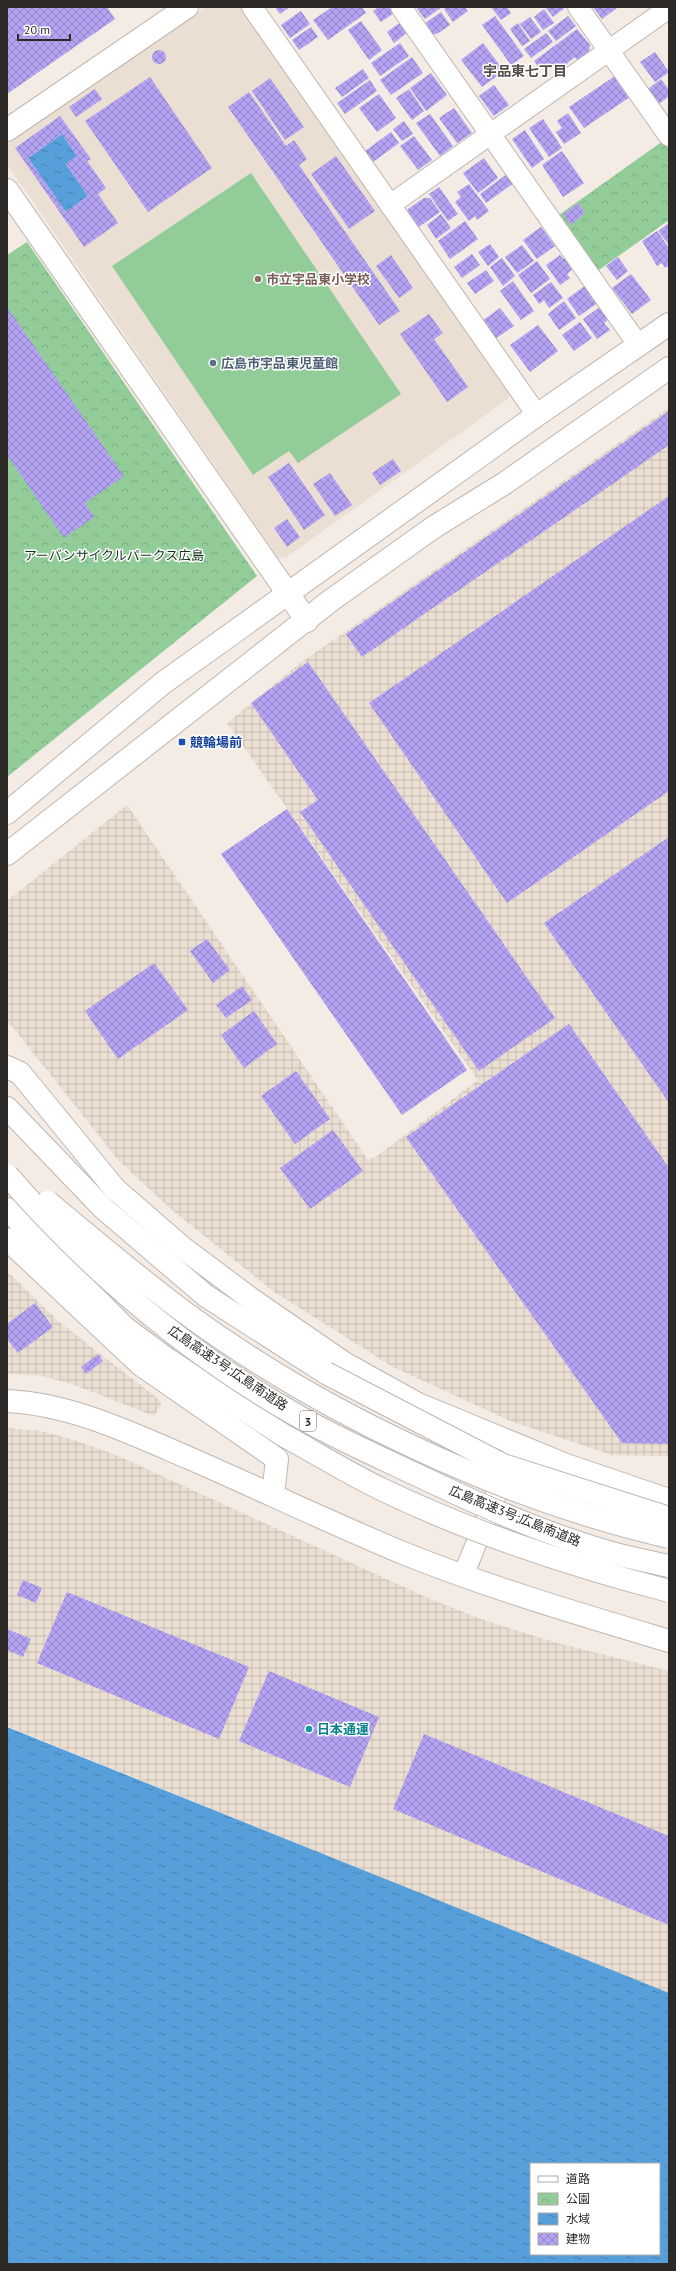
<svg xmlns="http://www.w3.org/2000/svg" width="676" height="2271" font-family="'PT Sans','Noto Sans JP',sans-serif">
<defs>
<pattern id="industrial-grid" width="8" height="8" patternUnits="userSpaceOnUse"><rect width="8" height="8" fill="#ebded2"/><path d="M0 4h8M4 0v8" fill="none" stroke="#cabeb4"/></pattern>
<pattern id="park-crowns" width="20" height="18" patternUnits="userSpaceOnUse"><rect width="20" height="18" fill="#91cc99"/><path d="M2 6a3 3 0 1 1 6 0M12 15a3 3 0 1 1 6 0" fill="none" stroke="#7daf84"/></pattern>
<pattern id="water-ripples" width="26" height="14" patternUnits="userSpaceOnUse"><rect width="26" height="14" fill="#579fdb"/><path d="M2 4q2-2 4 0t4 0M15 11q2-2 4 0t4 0" fill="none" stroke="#4882b1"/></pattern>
<pattern id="building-cross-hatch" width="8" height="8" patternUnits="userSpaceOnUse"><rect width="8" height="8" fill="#b4a3f3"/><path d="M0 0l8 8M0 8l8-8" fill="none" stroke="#9385c5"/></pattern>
</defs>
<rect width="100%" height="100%" fill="#f3ebe4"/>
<g fill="url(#industrial-grid)">
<path d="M669,408V1456L612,1455L513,1422L393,1367L273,1291L172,1210L119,1161L7,1020V901L127,805L368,1160L377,1156L478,1080L227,723L300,663Z"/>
<path d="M7,1271L58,1321L162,1402L154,1416L72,1384L38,1375L7,1374Z"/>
<path d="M7,1428L40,1431L71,1439L116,1455L430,1599L486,1621L557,1643L669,1671V1994L7,1726Z"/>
</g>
<path fill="#ebded2" d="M205,7H241L509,394L508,399L285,558H278L7,164V144Z"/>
<g fill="url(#park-crowns)">
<path d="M663,141L669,150V220L596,272L556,217Z"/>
<path d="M27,242L257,576L7,777V255Z"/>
</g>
<path fill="#91cc99" d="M251,173L401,394L298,463L289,451L253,475L112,266Z"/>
<g fill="url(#water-ripples)" fill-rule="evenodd">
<path d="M62,134L77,156L66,164L88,196L66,212L28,158Z"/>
<path d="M7,1727L669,1993V2264H7ZM531,2164H659V2254H531Z"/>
</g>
<g fill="url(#building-cross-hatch)" fill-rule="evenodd">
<path d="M7,7H107L115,19L7,94Z"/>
<path d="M275,7H290L280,14Z"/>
<path d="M332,7H362L366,13L328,40L313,20Z"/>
<path d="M379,7H389L394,13L381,22L373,11Z"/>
<path d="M416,7H442L425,19Z"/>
<path d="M447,7H465L468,11L453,22L444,9Z"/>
<path d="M491,7H507L511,13L501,20Z"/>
<path d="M545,7H566L553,17Z"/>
<path d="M593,7H616L617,8L602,19Z"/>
<path d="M544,9L554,23L543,30L534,17Z"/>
<path d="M301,11L310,24L290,38L281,25Z"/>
<path d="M441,12L450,25L437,34H431L424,24Z"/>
<path d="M495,16L524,56L511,65L482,25Z"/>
<path d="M568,16L576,26L556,41L548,31Z"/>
<path d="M530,17L541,32L531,39L520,24Z"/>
<path d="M361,21L382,50L369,60L348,30Z"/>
<path d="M401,22L408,32L394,43L387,32Z"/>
<path d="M518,23L530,41L522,46L510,29Z"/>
<path d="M311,27L318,37L299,50L292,40Z"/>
<path d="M577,29L590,45L589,53L578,61L575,57L560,69L556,65L551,69L538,66L534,61Z"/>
<path d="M546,33L553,42L531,58L524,49Z"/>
<path d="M400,43L409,56L380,76L371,63Z"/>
<path d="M483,43L504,71L482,87L461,60Z"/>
<circle cx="159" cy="57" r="7"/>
<path d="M655,52L669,72L655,82L640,62Z"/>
<path d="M412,57L423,73L391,95L380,80Z"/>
<path d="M363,69L369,78L342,97L335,88Z"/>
<path d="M431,73L447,95L426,111L410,88Z"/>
<path d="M615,76L630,97L584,128L569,107Z"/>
<path d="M150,77L212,168L148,212L85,121Z"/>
<path d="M270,78L304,127L285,140L252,91Z"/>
<path d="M661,79L669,90V96L659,104L648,89Z"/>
<path d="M370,80L377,91L345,114L337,103Z"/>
<path d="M494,85L509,105L494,116L479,96Z"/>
<path d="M95,89L102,99L76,117L69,107Z"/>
<path d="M409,89L424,111L412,120L396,98Z"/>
<path d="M249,92L286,146L294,140L307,159L299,165L400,311L379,325L228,107Z"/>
<path d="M379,94L396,118L377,132L359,108Z"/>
<path d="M454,108L472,133L457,143L439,118Z"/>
<path d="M568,113L581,133L564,144L556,132L562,128L557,121Z"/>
<path d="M430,114L453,146L440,156L416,123Z"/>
<path d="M60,116L91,159L87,161L106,188L98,194L118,223L84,247L15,148ZM62,134L77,156L66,164L88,196L66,212L28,158Z"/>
<path d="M543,119L562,148L549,157L529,128Z"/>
<path d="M404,121L413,134L402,141L393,129Z"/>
<path d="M525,130L544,159L532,168L512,139Z"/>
<path d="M391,132L399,143L373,162L365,151Z"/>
<path d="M414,136L432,160L418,170L400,146Z"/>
<path d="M562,151L584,183L563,197L542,165Z"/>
<path d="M336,156L375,211L349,229L311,174Z"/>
<path d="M484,158L498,178L478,193L463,173Z"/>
<path d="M507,174L514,183L486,203L480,194Z"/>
<path d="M469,184L489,211L477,220L475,216L469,221L455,202L461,197L457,192Z"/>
<path d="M439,187L458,214L448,221L429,194Z"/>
<path d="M424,198H430L440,212L416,229L406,216L408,209Z"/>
<path d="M578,203L585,213L571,225L563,214Z"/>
<path d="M441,214L451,228L436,239L427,225Z"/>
<path d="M465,221L478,239L450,259L438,241Z"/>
<path d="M669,223V245L658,231Z"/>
<path d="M541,227L555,246L537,259L523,240Z"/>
<path d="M657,231L669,248V265L665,268L662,263L657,266L642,241Z"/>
<path d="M490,244L499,257L488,266L478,252Z"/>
<path d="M522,245L534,261L517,273L505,257Z"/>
<path d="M472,254L480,265L462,278L454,267Z"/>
<path d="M391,255L413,288L399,298L376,266Z"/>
<path d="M560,255L563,259L566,257L574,268L567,274L570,278L560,285L546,265Z"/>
<path d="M618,257L628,271L617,280L606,266Z"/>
<path d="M502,258L515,276L503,286L490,267Z"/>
<path d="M537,261L550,279L531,293L518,275Z"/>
<path d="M486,270L494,281L475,294L467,283Z"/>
<path d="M631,274L651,300L632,314L612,288Z"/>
<path d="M513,281L534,311L521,320L500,291Z"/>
<path d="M551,282L563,298L549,308L544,300L539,304L533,295Z"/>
<path d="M586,285L599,302L579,316L567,299Z"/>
<path d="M564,301L576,318L559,330L548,314Z"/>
<path d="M601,306L610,318L604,323L610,330L597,339L583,319Z"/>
<path d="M7,307L124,476L85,503L94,517L64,538L7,455Z"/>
<path d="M500,308L514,326L495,339L482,321Z"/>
<path d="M429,314L443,333L434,339L468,387L447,402L400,334Z"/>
<path d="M580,322L592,338L574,351L562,335Z"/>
<path d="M538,325L558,351L530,372L510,345Z"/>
<path d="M669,411V445L362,657L346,634Z"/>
<path d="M393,459L401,471L380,485L372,473Z"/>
<path d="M289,463L325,515L304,530L268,477Z"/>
<path d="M330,473L352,505L335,516L313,484Z"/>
<path d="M669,496V791L507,903L369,703Z"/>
<path d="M287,519L300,537L287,547L274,528Z"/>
<path d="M308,662L555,1018L479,1071L300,812L318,800L251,703Z"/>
<path d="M287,809L467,1070L402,1115L221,854Z"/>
<path d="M669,837V1103L544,923Z"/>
<path d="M207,939L230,970L213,983L190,951Z"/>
<path d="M154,963L188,1010L118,1059L85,1011Z"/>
<path d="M242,986L252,1000L226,1018L216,1005Z"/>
<path d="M254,1011L277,1044L244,1068L221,1035Z"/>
<path d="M569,1024L669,1168V1444L622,1443L406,1137Z"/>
<path d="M296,1071L330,1119L295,1144L261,1096Z"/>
<path d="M333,1130L363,1171L310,1209L280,1168Z"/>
<path d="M35,1303L53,1327L18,1353L7,1339V1324Z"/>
<path d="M98,1354L103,1361L86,1374L81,1367Z"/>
<path d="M23,1580L42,1588L36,1603L17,1595Z"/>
<path d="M67,1592L249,1667L219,1739L37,1663Z"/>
<path d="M7,1629L31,1639L23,1657L7,1650Z"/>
<path d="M269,1671L379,1717L350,1787L239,1741Z"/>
<path d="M424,1734L669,1836V1925L393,1809Z"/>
</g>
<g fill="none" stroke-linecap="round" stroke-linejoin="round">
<defs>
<g id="minor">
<path d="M252,7L537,415"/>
<path d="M401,7L639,346"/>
<path d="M578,7L669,136"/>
<path d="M390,205L669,8"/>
<path d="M463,1576L516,1445"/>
</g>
<g id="tertiary">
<path d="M7,130L187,7"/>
<path d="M7,190L307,621"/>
<path d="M7,813L163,683L537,415L669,324"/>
<path d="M7,854L330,601L434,527L505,483L669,368"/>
<path d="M7,1401C71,1404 131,1433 189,1458C260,1489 331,1523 403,1553C490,1588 579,1614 669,1641"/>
</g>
<g id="trunk">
<path d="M7,1067L20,1073L115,1189L183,1248L251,1299L344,1363L418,1404L566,1465L669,1500"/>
<path d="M7,1239L141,1365L277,1459L273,1495"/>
</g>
<g id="motorway">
<path d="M7,1108L103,1208L206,1296L326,1373"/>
<path d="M7,1209L124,1327L167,1359L283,1435"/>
</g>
</defs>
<use href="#minor" stroke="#beb6b0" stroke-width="22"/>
<use href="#tertiary" stroke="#beb6b0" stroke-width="24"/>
<use href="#trunk" stroke="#beb6b0" stroke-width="24"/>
<use href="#motorway" stroke="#beb6b0" stroke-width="24"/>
<use href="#minor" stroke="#fff" stroke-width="20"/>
<use href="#tertiary" stroke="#fff" stroke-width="22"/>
<use href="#trunk" stroke="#fff" stroke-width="22"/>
<use href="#motorway" stroke="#fff" stroke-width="22"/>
<defs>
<g id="motorway-bridge">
<path d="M7,1175C89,1269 187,1353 296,1415C334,1437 375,1455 415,1474C478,1504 544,1534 612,1553C631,1558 650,1562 669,1566"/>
<path d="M48,1202C92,1239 137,1277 184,1312C321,1413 503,1499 669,1537"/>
<path d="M326,1373L503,1465L669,1518"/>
<path d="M283,1435C316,1453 348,1473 381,1489C474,1534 569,1565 669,1591"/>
</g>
</defs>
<use href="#motorway-bridge" stroke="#beb6b0" stroke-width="24" stroke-linecap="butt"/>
<use href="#motorway-bridge" stroke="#fff" stroke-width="22"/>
</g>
<circle fill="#8d6e63" stroke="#fff" stroke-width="1.5" cx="258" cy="279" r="4"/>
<circle fill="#5c6f8a" stroke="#fff" stroke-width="1.5" cx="213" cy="363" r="4"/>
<rect fill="#1a4fb4" stroke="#fff" stroke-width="1.5" x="178" y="738" width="8" height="8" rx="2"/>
<circle fill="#0f9aa8" stroke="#fff" stroke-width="1.5" cx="309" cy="1729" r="4"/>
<g text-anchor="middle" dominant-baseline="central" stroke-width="3" stroke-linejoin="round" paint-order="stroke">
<rect fill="#fff" stroke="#6b6967" stroke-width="1" x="300" y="1411" width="16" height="20" rx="3"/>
<g font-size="12" font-weight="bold" fill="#2c2926">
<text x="308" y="1421">3</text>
</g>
<g font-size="13" font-weight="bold" fill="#785e54" stroke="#fff" text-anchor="start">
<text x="266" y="279">市立宇品東小学校</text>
</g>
<g font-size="13" font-weight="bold" fill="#4e5e75" stroke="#fff" text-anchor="start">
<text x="221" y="363">広島市宇品東児童館</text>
</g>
<g font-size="13" fill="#123118" stroke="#fff">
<text x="114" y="555">アーバンサイクルパークス広島</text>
</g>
<g font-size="13" font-weight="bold" fill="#164399" stroke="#fff" text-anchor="start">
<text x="190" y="742">競輪場前</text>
</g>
<g font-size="13" fill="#2c2926" stroke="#fff">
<text transform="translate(228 1368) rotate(34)">広島高速3号;広島南道路</text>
<text transform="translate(515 1516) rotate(22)">広島高速3号;広島南道路</text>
</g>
<g font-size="13" font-weight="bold" fill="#0d838f" stroke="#fff" text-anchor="start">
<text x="317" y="1729">日本通運</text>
</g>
<g font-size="14" font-weight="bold" fill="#554e48" stroke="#fff">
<text x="525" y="71">宇品東七丁目</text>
</g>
</g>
<rect width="676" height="2271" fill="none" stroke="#2c2926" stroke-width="16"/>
<rect x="530" y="2163" width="130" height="92" fill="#ffffff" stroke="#aba9a8"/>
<rect x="538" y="2176" width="20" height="6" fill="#ffffff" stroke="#aba9a8"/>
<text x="566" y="2183" font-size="12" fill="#2c2926">道路</text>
<rect x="538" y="2193" width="20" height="12" fill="url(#park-crowns)" stroke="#aba9a8"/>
<text x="566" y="2203" font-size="12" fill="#2c2926">公園</text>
<rect x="538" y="2213" width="20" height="12" fill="url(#water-ripples)" stroke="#aba9a8"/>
<text x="566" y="2223" font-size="12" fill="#2c2926">水域</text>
<rect x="538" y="2233" width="20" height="12" fill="url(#building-cross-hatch)" stroke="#aba9a8"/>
<text x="566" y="2243" font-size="12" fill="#2c2926">建物</text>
<path d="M18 34v6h52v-6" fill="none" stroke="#2c2926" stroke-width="2"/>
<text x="24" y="34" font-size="12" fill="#2c2926" stroke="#ffffff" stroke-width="3" paint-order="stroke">20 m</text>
</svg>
